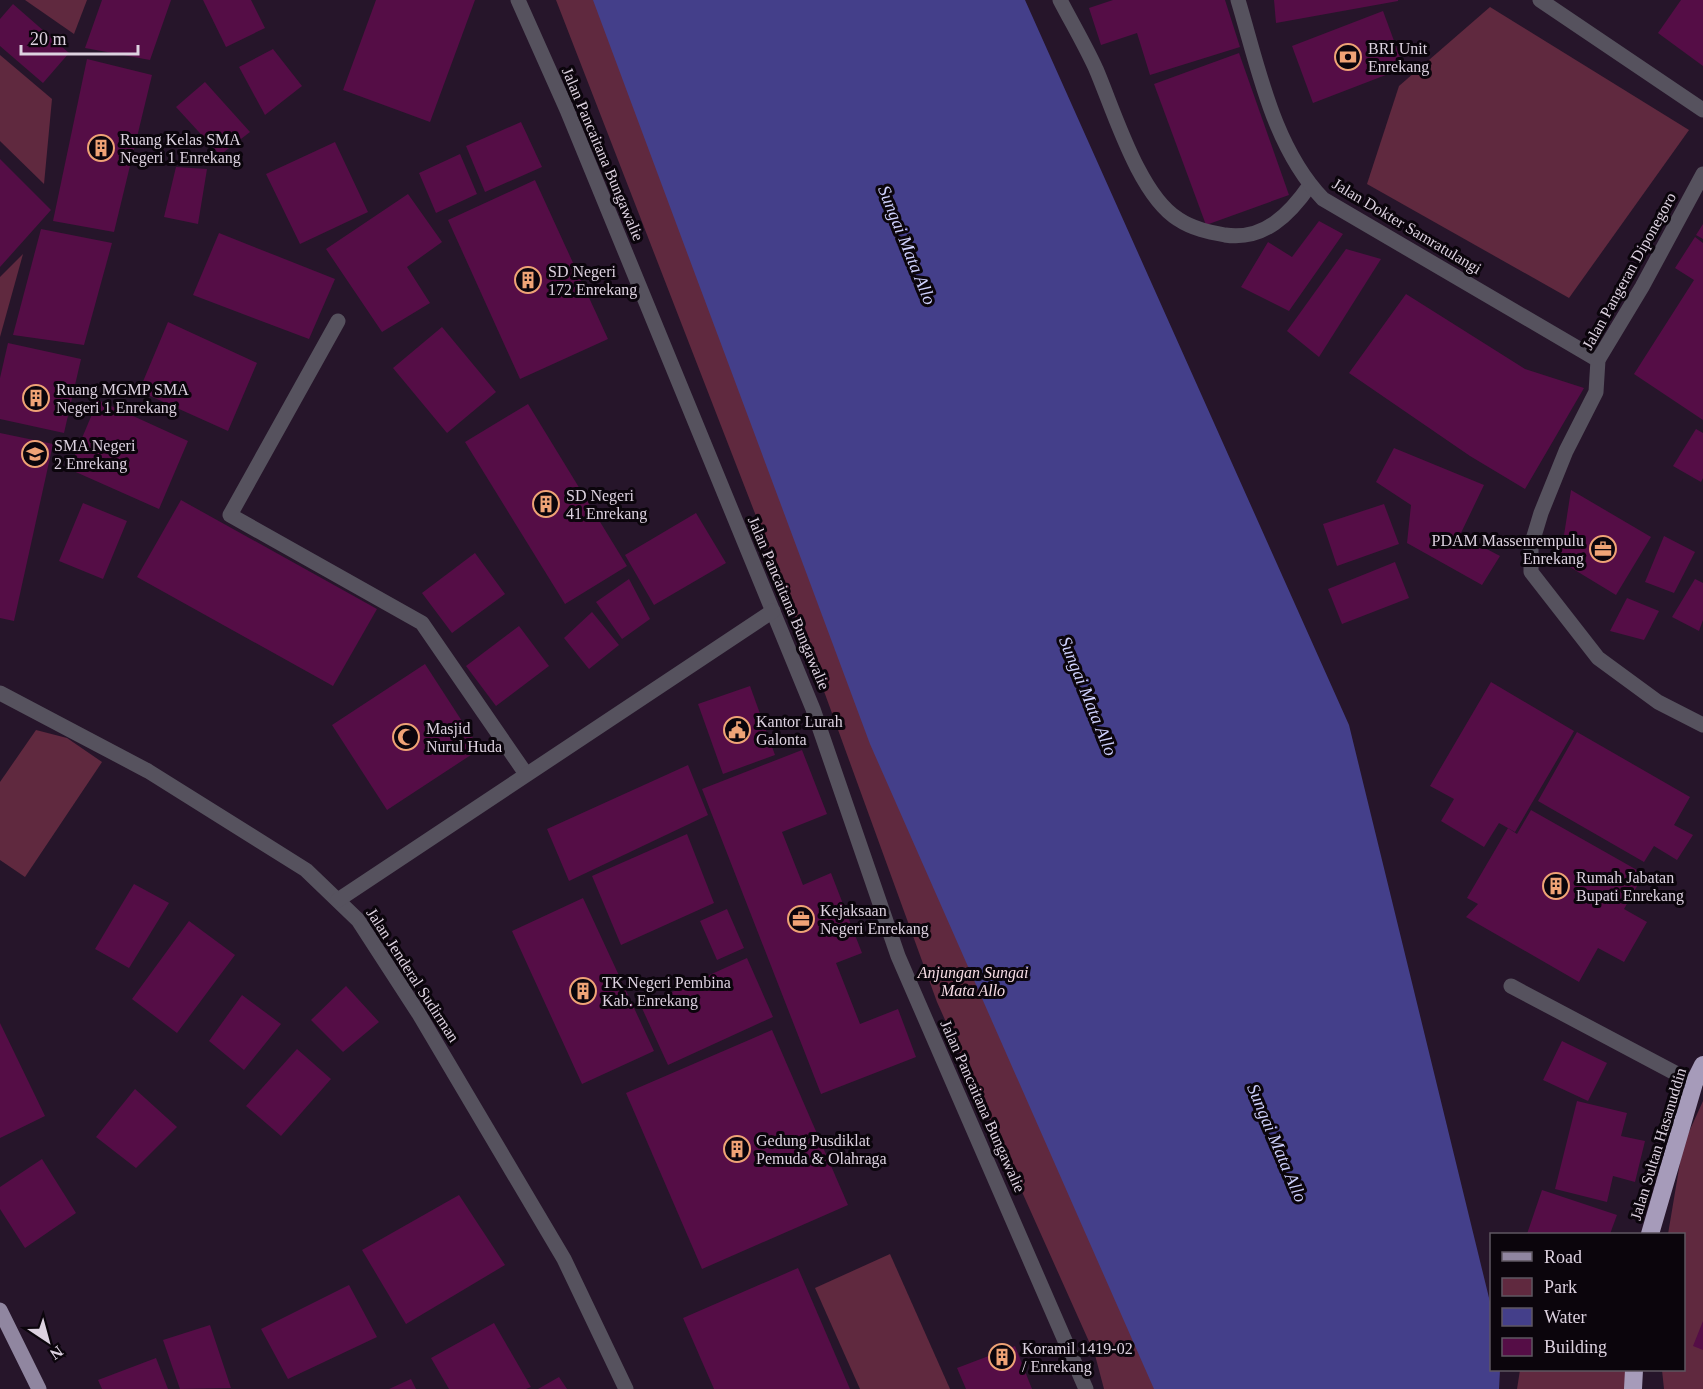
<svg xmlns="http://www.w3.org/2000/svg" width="1703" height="1389" font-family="'Times New Roman',serif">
<rect width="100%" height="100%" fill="#26152a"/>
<g fill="#60293f">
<path d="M25,0H87L74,34Z"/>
<path d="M556,0H623L1182,1389H1104L1095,1355L937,1002L825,694Z"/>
<path d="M1490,7L1689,130L1569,298L1367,184L1399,86Z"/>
<path d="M0,55L52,99L44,184L0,141Z"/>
<path d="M23,254L0,337V277Z"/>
<path d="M36,730L67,738L102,762L25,877L0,860V782Z"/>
<path d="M1703,1101V1389H1664L1662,1370H1684V1234H1668L1683,1145Z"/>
<path d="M890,1254L950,1389H860L815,1288Z"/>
<path d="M1520,1370H1626V1389H1517Z"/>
</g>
<path fill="#443f8a" d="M593,0H1025L1349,725L1491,1306L1492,1370H1500L1499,1389H1154L870,744Z"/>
<g fill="#550d46">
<path d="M102,0H171L150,60L85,48Z"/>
<path d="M203,0H251L265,28L226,47Z"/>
<path d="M376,0H475L430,122L343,90Z"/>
<path d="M1113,0H1225L1240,47L1150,75L1137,33L1101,45L1089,8Z"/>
<path d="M1274,0H1398V1L1276,23Z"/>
<path d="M1681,0H1703V66L1658,33Z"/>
<path d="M13,4L69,53L43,83L0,46V19Z"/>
<path d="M1383,11L1404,68L1313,103L1292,46Z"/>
<path d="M273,49L302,86L265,115L239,67Z"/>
<path d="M1239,53L1289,195L1206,225L1154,84Z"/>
<path d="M87,59L152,75L114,232L53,221Z"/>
<path d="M205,82L250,132L220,155L176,107Z"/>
<path d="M521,122L542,167L485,192L466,146Z"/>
<path d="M335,142L368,212L300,244L266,174Z"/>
<path d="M460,154L477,194L436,213L419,173Z"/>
<path d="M0,159L51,210L0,267Z"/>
<path d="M176,167L207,169L198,224L164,217Z"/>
<path d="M535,180L608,339L520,379L448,220Z"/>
<path d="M408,194L442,242L407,267L430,303L382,332L326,249Z"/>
<path d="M1319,221L1343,234L1289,311L1241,287L1268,242L1292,257Z"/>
<path d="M1703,224V239L1696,235Z"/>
<path d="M41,229L112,243L84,345L13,335Z"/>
<path d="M219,233L335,279L309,339L193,295Z"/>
<path d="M1695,237L1703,243V420L1634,374L1694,280L1675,268Z"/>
<path d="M1346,249L1381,259L1319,357L1287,331Z"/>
<path d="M1406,294L1525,369L1584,388L1525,489L1470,456L1349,373Z"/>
<path d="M168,322L257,363L228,431L139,391Z"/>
<path d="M442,327L496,392L447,433L393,368Z"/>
<path d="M8,343L81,359L64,433L0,419V378Z"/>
<path d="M98,400L188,441L159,509L69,469Z"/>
<path d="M528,404L627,566L565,604L465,442Z"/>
<path d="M1696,429L1703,433V478L1701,482L1673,466Z"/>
<path d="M0,433L53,444L14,621L0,618Z"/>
<path d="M1394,448L1484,485L1460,535L1500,556L1482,585L1407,543L1411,505L1376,482Z"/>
<path d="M1571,490L1651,537L1616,595L1560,561Z"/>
<path d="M181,500L377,609L333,686L137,577Z"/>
<path d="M83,503L127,521L103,579L59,561Z"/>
<path d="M1384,504L1399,544L1337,566L1323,524Z"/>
<path d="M696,513L726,563L654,605L625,555Z"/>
<path d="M1664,536L1695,552L1674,593L1645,582Z"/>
<path d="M475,553L505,594L452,633L422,593Z"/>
<path d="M1395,562L1409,598L1342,624L1328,589Z"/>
<path d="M629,579L650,619L622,639L596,602Z"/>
<path d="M1695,579L1703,583V620L1699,631L1672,617Z"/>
<path d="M1627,598L1659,611L1644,640L1610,631Z"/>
<path d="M592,612L619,645L589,669L564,638Z"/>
<path d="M519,626L549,666L496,706L466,666Z"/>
<path d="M425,664L480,749L387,810L332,725Z"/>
<path d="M1491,682L1574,731L1515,832L1499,823L1484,847L1441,821L1454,799L1430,786Z"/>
<path d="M750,686L775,755L723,774L698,704Z"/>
<path d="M1577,732L1690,797L1674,825L1693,835L1677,860L1654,846L1644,862L1538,801Z"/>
<path d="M802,750L827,814L782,832L803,885L831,873L862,953L836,963L860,1024L898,1009L916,1057L821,1094L702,789Z"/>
<path d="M688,765L708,815L569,881L547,829Z"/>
<path d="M1531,810L1644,874L1624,909L1647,922L1624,962L1598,948L1579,982L1466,917L1478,904L1467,898L1508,828L1517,834Z"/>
<path d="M687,834L714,903L621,945L592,876Z"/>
<path d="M134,884L169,903L129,968L95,949Z"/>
<path d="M583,898L654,1051L582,1084L512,931Z"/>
<path d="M727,909L744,948L717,960L700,921Z"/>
<path d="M189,921L235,955L177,1033L132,999Z"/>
<path d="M747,958L773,1017L668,1065L641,1006Z"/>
<path d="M346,986L379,1022L343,1052L311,1020Z"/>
<path d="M242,995L281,1024L244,1070L209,1041Z"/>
<path d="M0,1023L45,1116L0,1138Z"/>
<path d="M772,1030L848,1205L702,1269L626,1093Z"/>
<path d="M1562,1041L1607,1063L1588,1101L1543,1080Z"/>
<path d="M297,1049L331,1079L281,1136L246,1106Z"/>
<path d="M135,1089L177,1127L136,1168L96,1137Z"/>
<path d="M1577,1101L1627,1113L1621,1136L1645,1141L1635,1182L1613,1176L1607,1202L1555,1189Z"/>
<path d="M42,1159L76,1213L25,1248L0,1209V1187Z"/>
<path d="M1542,1190L1617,1215L1610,1234H1527Z"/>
<path d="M459,1195L505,1265L406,1324L362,1250Z"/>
<path d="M798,1268L850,1389H714L683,1318Z"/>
<path d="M349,1285L377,1337L288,1379L261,1329Z"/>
<path d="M1703,1321V1350L1693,1346Z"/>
<path d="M494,1323L531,1387L526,1389H449L431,1358Z"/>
<path d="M210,1325L231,1388L180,1389L163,1340Z"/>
<path d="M1015,1346L1032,1389H966L957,1368Z"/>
<path d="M156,1358L168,1389H102L98,1380Z"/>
<path d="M559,1377L567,1389H538Z"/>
<path d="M411,1379L416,1389H389Z"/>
</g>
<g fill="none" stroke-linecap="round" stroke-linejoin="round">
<g stroke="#56525e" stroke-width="15">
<path d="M518,0L567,110L813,709L898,956L1086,1389"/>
<path d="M1060,0C1072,23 1085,45 1096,69C1114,111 1139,195 1178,219C1193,229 1209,232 1225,235C1264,241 1290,214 1310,185"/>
<path d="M1238,0C1258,66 1273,147 1323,199L1598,360"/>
<path d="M1540,0L1703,110"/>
<path d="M1703,174L1642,287L1598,360L1596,392L1566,451L1541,513L1531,546V572L1598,658L1658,702L1703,725"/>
<path d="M338,321L230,515L422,623L526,774"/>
<path d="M0,693L148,771L306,870L358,920L419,1014L564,1259L626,1389"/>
<path d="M338,900L773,611"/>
<path d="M1511,986L1694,1083"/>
</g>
<path stroke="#9086a0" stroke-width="15" d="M0,1310L39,1389"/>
<g stroke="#a69bba" stroke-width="18">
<path d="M1650,1234L1694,1083L1703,1065"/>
<path d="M1633,1389L1634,1370"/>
</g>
</g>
<defs>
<symbol id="bank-ring" viewBox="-11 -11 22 22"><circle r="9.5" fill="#0b050c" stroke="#efa376" stroke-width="1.5"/><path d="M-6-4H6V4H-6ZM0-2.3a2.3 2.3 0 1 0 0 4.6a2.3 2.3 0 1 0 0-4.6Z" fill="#efa376"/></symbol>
<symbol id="building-ring" viewBox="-11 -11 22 22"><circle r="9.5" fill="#0b050c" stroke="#efa376" stroke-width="1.5"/><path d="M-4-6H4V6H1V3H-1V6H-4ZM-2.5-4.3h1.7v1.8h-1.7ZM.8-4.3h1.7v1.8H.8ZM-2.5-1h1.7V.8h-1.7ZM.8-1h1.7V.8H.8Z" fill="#efa376"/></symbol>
<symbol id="school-ring" viewBox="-11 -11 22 22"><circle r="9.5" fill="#0b050c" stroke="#efa376" stroke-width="1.5"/><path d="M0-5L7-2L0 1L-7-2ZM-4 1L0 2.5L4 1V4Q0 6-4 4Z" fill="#efa376"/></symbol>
<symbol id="office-ring" viewBox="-11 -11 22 22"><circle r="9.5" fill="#0b050c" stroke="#efa376" stroke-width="1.5"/><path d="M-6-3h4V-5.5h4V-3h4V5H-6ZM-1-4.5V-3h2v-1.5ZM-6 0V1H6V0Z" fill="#efa376"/></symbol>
<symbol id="civic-ring" viewBox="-11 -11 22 22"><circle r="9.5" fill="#0b050c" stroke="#efa376" stroke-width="1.5"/><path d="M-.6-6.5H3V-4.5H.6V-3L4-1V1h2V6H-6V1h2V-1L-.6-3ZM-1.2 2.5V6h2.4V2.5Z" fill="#efa376"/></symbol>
<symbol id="mosque-ring" viewBox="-11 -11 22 22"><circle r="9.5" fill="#0b050c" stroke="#efa376" stroke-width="1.5"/><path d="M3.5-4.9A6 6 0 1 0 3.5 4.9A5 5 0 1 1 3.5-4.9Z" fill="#efa376"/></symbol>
</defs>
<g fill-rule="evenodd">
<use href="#bank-ring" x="1333" y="42" width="30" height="30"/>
<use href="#building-ring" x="86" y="133" width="30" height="30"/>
<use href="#building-ring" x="513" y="265" width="30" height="30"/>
<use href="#building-ring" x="21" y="383" width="30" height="30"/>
<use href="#school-ring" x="20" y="439" width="30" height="30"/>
<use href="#building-ring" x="531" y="489" width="30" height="30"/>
<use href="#office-ring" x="1588" y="534" width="30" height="30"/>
<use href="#civic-ring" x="722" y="715" width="30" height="30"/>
<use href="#mosque-ring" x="391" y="722" width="30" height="30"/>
<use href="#building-ring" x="1541" y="871" width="30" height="30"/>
<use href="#office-ring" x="786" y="904" width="30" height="30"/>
<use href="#building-ring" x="568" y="976" width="30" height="30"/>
<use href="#building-ring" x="722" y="1134" width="30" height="30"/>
<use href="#building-ring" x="987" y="1342" width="30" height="30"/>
</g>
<g text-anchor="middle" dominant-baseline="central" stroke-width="6" stroke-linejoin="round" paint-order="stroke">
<g font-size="16" fill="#ddd2e0" stroke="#0b050c" text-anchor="start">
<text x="1368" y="48">BRI Unit<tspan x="1368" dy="18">Enrekang</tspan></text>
<text x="120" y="139">Ruang Kelas SMA<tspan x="120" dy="18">Negeri 1 Enrekang</tspan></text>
<text x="548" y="271">SD Negeri<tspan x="548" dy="18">172 Enrekang</tspan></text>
<text x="56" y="389">Ruang MGMP SMA<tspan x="56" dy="18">Negeri 1 Enrekang</tspan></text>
<text x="54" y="445">SMA Negeri<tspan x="54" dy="18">2 Enrekang</tspan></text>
<text x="566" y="495">SD Negeri<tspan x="566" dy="18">41 Enrekang</tspan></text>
<text x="1584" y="540" text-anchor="end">PDAM Massenrempulu<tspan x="1584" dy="18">Enrekang</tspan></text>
<text x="756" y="721">Kantor Lurah<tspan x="756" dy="18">Galonta</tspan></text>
<text x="426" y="728">Masjid<tspan x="426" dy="18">Nurul Huda</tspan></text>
<text x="1576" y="877">Rumah Jabatan<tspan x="1576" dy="18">Bupati Enrekang</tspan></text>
<text x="820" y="910">Kejaksaan<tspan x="820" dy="18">Negeri Enrekang</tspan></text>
<text x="602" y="982">TK Negeri Pembina<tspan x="602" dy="18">Kab. Enrekang</tspan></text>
<text x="756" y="1140">Gedung Pusdiklat<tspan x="756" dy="18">Pemuda &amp; Olahraga</tspan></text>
<text x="1022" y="1348">Koramil 1419-02<tspan x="1022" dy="18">/ Enrekang</tspan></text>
</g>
<g font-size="16" fill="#ddd2e0" stroke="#0b050c">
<text transform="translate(603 154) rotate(67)">Jalan Pancaitana Bungawalie</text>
<text transform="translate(1407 226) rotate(31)">Jalan Dokter Samratulangi</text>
<text transform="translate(1629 271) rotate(-61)">Jalan Pangeran Diponegoro</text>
<text transform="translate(789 603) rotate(67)">Jalan Pancaitana Bungawalie</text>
<text transform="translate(413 975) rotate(57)">Jalan Jenderal Sudirman</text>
<text transform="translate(983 1106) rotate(66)">Jalan Pancaitana Bungawalie</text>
<text transform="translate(1658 1144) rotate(-73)">Jalan Sultan Hasanuddin</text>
</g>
<g font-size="16" font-style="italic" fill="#f6dce4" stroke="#0b050c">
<text x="973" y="972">Anjungan Sungai<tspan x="973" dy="18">Mata Allo</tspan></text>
</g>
<g font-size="18" font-style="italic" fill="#cfd1fd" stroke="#0b050c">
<text transform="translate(907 245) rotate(68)">Sungai Mata Allo</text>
<text transform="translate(1088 696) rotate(68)">Sungai Mata Allo</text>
<text transform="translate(1277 1143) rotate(67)">Sungai Mata Allo</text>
</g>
</g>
<rect x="1490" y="1233" width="195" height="138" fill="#0b050c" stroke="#5f5761" stroke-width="1.5"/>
<rect x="1502" y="1252" width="30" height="9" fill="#9086a0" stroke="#5f5761" stroke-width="1.5"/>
<text x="1544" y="1263" font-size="18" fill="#ddd2e0">Road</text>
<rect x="1502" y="1278" width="30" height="18" fill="#60293f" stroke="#5f5761" stroke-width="1.5"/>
<text x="1544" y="1293" font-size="18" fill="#ddd2e0">Park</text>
<rect x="1502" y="1308" width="30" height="18" fill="#443f8a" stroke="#5f5761" stroke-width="1.5"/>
<text x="1544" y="1323" font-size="18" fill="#ddd2e0">Water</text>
<rect x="1502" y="1338" width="30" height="18" fill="#550d46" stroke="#5f5761" stroke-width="1.5"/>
<text x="1544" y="1353" font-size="18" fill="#ddd2e0">Building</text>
<g transform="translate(48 1341) rotate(144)" stroke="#0b050c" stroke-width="4.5" paint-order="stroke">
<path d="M0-4.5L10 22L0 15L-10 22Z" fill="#ddd2e0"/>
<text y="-9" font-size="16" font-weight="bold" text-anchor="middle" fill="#ddd2e0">N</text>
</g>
<path d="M21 45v9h117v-9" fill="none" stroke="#ddd2e0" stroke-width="3"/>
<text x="30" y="45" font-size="18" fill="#ddd2e0" stroke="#0b050c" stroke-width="4.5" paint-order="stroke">20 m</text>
</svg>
